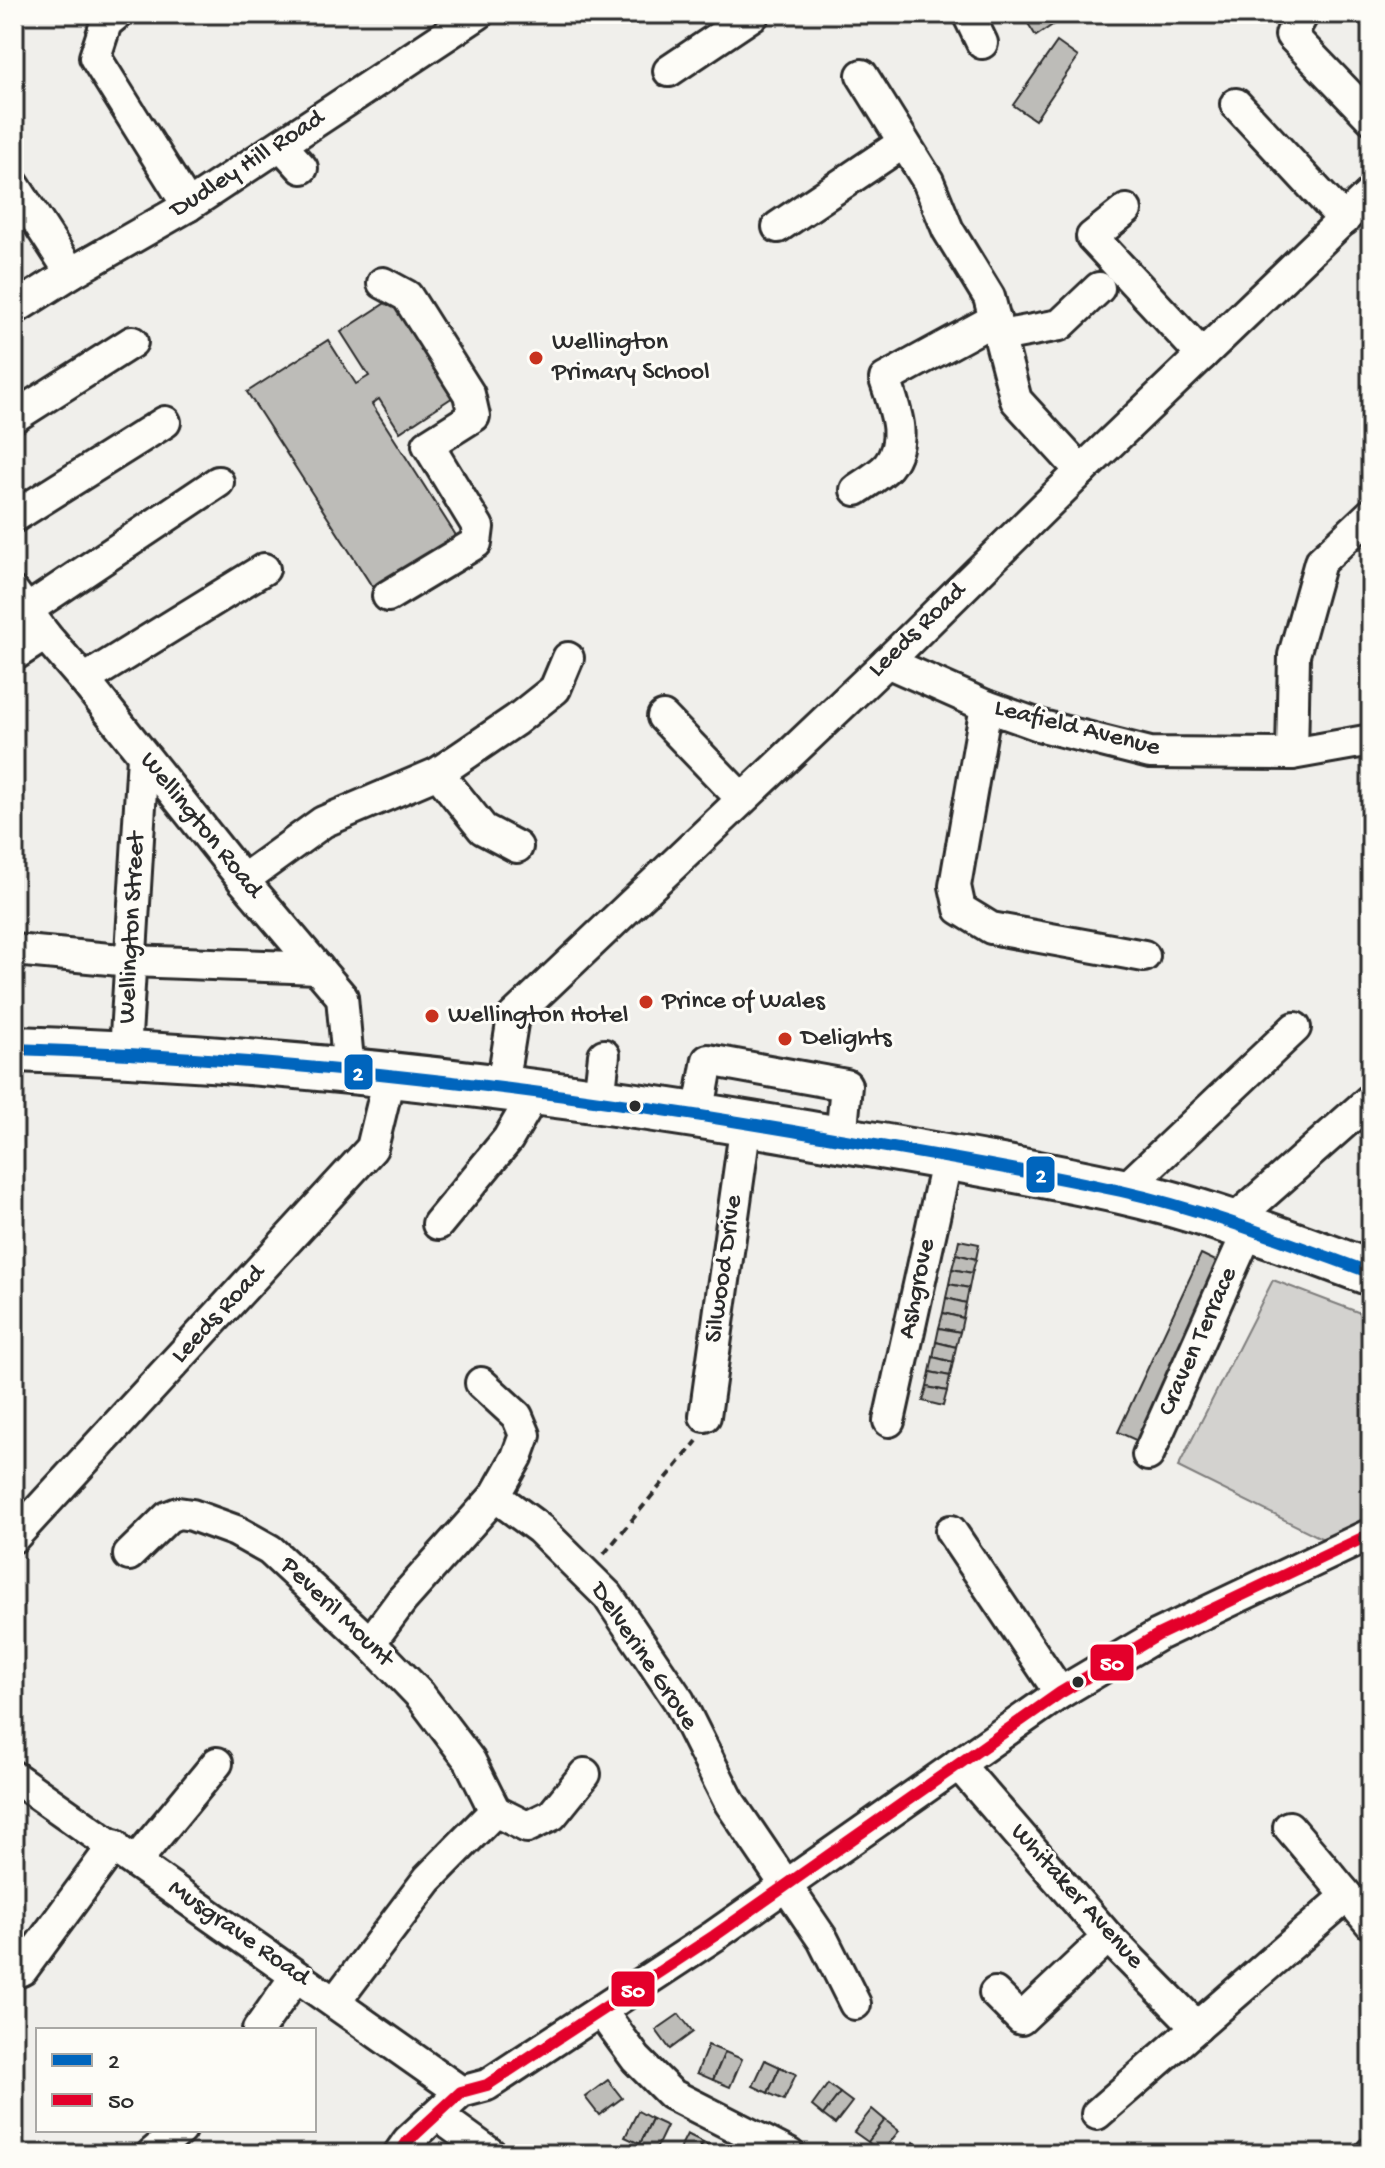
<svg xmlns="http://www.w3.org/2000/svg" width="1385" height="2168" font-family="'Gochi Hand',sans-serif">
<rect width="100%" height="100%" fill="#f0efeb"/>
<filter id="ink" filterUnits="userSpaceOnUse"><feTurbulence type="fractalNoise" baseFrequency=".0125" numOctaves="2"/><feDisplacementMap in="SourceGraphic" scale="16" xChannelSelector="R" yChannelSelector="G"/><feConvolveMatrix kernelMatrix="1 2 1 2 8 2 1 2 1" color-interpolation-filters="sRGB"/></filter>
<g filter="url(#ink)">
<path fill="#d3d2cf" stroke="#7f7e7d" stroke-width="2" d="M1273,1280L1371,1317V1516L1323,1539L1178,1467Z"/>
<g fill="#bdbcb8" stroke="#2b2b2b" stroke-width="2">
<path d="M1022,14H1061L1063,18L1036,36Z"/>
<path d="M1057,42L1078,57L1035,120L1013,105Z"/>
<path d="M393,298L456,395L400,432L379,399L372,404L457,537L375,591L247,392L328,340L356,384L369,376L341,332Z"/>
<path d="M959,1240L979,1244L976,1259L956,1254Z"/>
<path d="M956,1254L976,1259L972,1273L952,1269Z"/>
<path d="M1201,1254L1226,1266L1142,1443L1118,1432Z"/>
<path d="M952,1269L972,1273L969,1288L949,1284Z"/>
<path d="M949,1284L969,1288L966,1303L946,1298Z"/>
<path d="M946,1298L966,1303L963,1318L943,1313Z"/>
<path d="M943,1313L963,1318L960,1332L939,1328Z"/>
<path d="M939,1328L960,1332L956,1347L936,1342Z"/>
<path d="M936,1342L956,1347L953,1362L933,1357Z"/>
<path d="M933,1357L953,1362L950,1376L930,1372Z"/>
<path d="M930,1372L950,1376L947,1391L927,1387Z"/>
<path d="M927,1387L947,1391L943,1406L923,1401Z"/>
<path d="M679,2014L693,2032L670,2049L656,2030Z"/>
<path d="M708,2045L725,2052L713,2080L697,2073Z"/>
<path d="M725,2052L742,2059L730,2087L713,2080Z"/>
<path d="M765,2060L780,2067L768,2093L753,2086Z"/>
<path d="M780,2067L796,2074L784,2100L768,2093Z"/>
<path d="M608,2080L622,2098L599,2115L585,2097Z"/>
<path d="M828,2084L840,2093L823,2115L812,2106Z"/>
<path d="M840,2093L852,2102L835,2124L823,2115Z"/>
<path d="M872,2109L885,2120L868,2142L854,2132Z"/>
<path d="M638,2111L652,2119L640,2144L625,2137Z"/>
<path d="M652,2119L667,2126L655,2151L640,2144Z"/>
<path d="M885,2120L899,2131L881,2153L868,2142Z"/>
<path d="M687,2134L703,2142L697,2154H677Z"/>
<path d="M703,2142L718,2150L716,2154H697Z"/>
<path d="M914,2142L928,2153L927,2154H905Z"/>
</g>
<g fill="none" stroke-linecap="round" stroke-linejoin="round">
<defs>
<g id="minor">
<path d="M117,14L106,23L95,57L188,206"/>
<path d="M968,14L982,43"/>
<path d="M1303,14L1291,35L1371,118"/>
<path d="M669,71L754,14"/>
<path d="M862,75L928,181L948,230L989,297L1016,400L1081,471"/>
<path d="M1236,104L1344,220"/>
<path d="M281,145L302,168"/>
<path d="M14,185L71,273"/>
<path d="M1126,210L1092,237L1202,355"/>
<path d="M778,227L903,143"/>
<path d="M383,283L407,296L469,394L474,416L428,445L478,527L476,543L388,596"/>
<path d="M14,309L71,273L188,206L478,14"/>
<path d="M1000,336L1060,325L1099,288"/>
<path d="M14,417L132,342"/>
<path d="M856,490C866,483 880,475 888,466C909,439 894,407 885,379L995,319"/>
<path d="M14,517L165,422"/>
<path d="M14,593L45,635L84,680L243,880L342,997L349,1072"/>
<path d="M27,610L218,482"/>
<path d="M14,655L45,635"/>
<path d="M887,662L986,706L1042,726L1150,753L1292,754L1371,740"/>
<path d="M84,680L264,569"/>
<path d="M986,706L955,886L960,909L991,928L1144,956"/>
<path d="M663,717L742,799"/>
<path d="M1292,754L1294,655L1320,562L1371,514"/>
<path d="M438,773L483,829L517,847"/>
<path d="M243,880L323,822L438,773L516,720L555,689L568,658"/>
<path d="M14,950L131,961L318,968"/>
<path d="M125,1052L143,756"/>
<path d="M502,1086L513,1017L887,662L1081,471L1371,193"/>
<path d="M599,1100L604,1055"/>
<path d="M698,1115L708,1060L846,1085L841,1139"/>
<path d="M1123,1191L1295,1028"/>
<path d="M1231,1223L1371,1099"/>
<path d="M438,1224L508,1139L536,1091"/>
<path d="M481,1383L517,1416L525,1435L517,1457L495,1496"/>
<path d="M705,1416L746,1123"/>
<path d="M889,1421L947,1158"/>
<path d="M1148,1455L1249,1229"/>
<path d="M951,1531L1060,1693"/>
<path d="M14,1537L372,1148L390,1074"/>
<path d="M129,1555L168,1517L178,1513L192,1515L236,1531L270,1550L370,1643L420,1695L470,1761L495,1811L428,1879L335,2002"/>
<path d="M370,1643L402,1600L495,1496L540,1529L608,1596L679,1701L730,1803L823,1940L855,2004"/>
<path d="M958,1764L1108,1937L1197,2027"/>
<path d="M14,1777L461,2092"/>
<path d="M495,1811L527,1827L552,1815L585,1774"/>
<path d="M1289,1827L1371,1924"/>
<path d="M136,1861L217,1763"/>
<path d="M14,1973L22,1970L114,1845"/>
<path d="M995,1993L1021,2019L1108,1937"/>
<path d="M601,2011L636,2059L671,2094L789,2154"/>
<path d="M258,2030L296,1976"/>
<path d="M1097,2114L1347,1896"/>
<path d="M437,2115L491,2154"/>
<path d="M152,2154L180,2130"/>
<path d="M399,2154L408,2141L461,2092L487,2085L714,1936L1060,1693L1158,1635L1371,1534"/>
<path d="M1370,2154L1371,2153"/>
</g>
<path id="highway" d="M14,1049C275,1057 535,1087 793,1131C902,1150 1012,1167 1121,1191C1206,1210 1289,1243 1371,1273"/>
</defs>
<use href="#minor" stroke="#2b2b2b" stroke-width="36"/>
<use href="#highway" stroke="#2b2b2b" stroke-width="50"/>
<path stroke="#2b2b2b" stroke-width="4" stroke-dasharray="8 6" stroke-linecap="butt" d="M604,1554L697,1441"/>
<use href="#minor" stroke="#fdfcf7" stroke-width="30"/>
<use href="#highway" stroke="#fdfcf7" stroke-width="44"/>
<defs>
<path id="bus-1" d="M14,1049C275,1057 535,1087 793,1131C902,1150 1012,1167 1121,1191C1206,1210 1289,1243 1371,1273"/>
<path id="bus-2" d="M399,2154L408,2141L461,2092L487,2085L714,1936L1060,1693L1158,1635L1371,1534"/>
</defs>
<use href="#bus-1" stroke="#fdfcf7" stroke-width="18"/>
<use href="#bus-2" stroke="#fdfcf7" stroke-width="18"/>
<use href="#bus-1" stroke="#0065bd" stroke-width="12"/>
<use href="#bus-2" stroke="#e4002b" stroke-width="12"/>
</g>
</g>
<g fill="#c8321e" stroke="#fdfcf7" stroke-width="3">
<circle cx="536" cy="358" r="8"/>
<circle cx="646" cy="1002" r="8"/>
<circle cx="432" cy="1016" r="8"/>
<circle cx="785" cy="1039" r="8"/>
</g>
<g fill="#2b2b2b" stroke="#fdfcf7" stroke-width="3">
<circle cx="635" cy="1106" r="7"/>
<circle cx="1078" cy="1682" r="7"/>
</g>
<g text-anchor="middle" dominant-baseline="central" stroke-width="6" stroke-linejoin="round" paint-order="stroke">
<g font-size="26" fill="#2b2b2b" stroke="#fdfcf7">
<text transform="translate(248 165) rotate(-33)">Dudley Hill Road</text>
<text transform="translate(918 631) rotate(-44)">Leeds Road</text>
<text transform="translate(1077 729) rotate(14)">Leafield Avenue</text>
<text transform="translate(200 826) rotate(51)">Wellington Road</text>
<text transform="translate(133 928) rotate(-87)">Wellington Street</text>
<text transform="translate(725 1269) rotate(-82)">Silwood Drive</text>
<text transform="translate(918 1289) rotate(-78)">Ashgrove</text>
<text transform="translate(219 1315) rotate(-47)">Leeds Road</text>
<text transform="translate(1199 1342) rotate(-66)">Craven Terrace</text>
<text transform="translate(336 1613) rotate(44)">Peveril Mount</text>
<text transform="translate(643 1657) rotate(56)">Delverine Grove</text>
<text transform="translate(1076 1897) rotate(48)">Whitaker Avenue</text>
<text transform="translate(238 1934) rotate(35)">Musgrave Road</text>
</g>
<g font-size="26" fill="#2b2b2b" stroke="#fdfcf7" text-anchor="start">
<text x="552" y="343">Wellington<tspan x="552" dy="30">Primary School</tspan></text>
<text x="662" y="1002">Prince of Wales</text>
<text x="448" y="1016">Wellington Hotel</text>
<text x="801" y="1039">Delights</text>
</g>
</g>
<g stroke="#fdfcf7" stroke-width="3">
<rect x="343" y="1053" width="31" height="38" rx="8" fill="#0065bd"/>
<rect x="1025" y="1155" width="31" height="39" rx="8" fill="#0065bd"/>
<rect x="1089" y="1643" width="46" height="39" rx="8" fill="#e4002b"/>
<rect x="610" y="1970" width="46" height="38" rx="8" fill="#e4002b"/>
</g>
<g font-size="22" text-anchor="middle" font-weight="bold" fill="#fff">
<text x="358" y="1080">2</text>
<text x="1041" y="1182">2</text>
<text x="1112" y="1670">50</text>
<text x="633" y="1997">50</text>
</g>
<rect width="1385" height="2168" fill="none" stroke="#fdfcf7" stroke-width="48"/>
<rect x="24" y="24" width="1337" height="2120" fill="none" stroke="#2b2b2b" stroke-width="3" filter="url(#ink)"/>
<rect x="36" y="2028" width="280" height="104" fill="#fdfcf7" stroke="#a9a8a5" stroke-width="2"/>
<rect x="52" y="2054" width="40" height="12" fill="#0065bd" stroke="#a9a8a5" stroke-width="2"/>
<text x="108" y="2068" font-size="24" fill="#2b2b2b">2</text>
<rect x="52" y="2094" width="40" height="12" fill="#e4002b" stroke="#a9a8a5" stroke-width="2"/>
<text x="108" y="2108" font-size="24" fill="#2b2b2b">50</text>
</svg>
